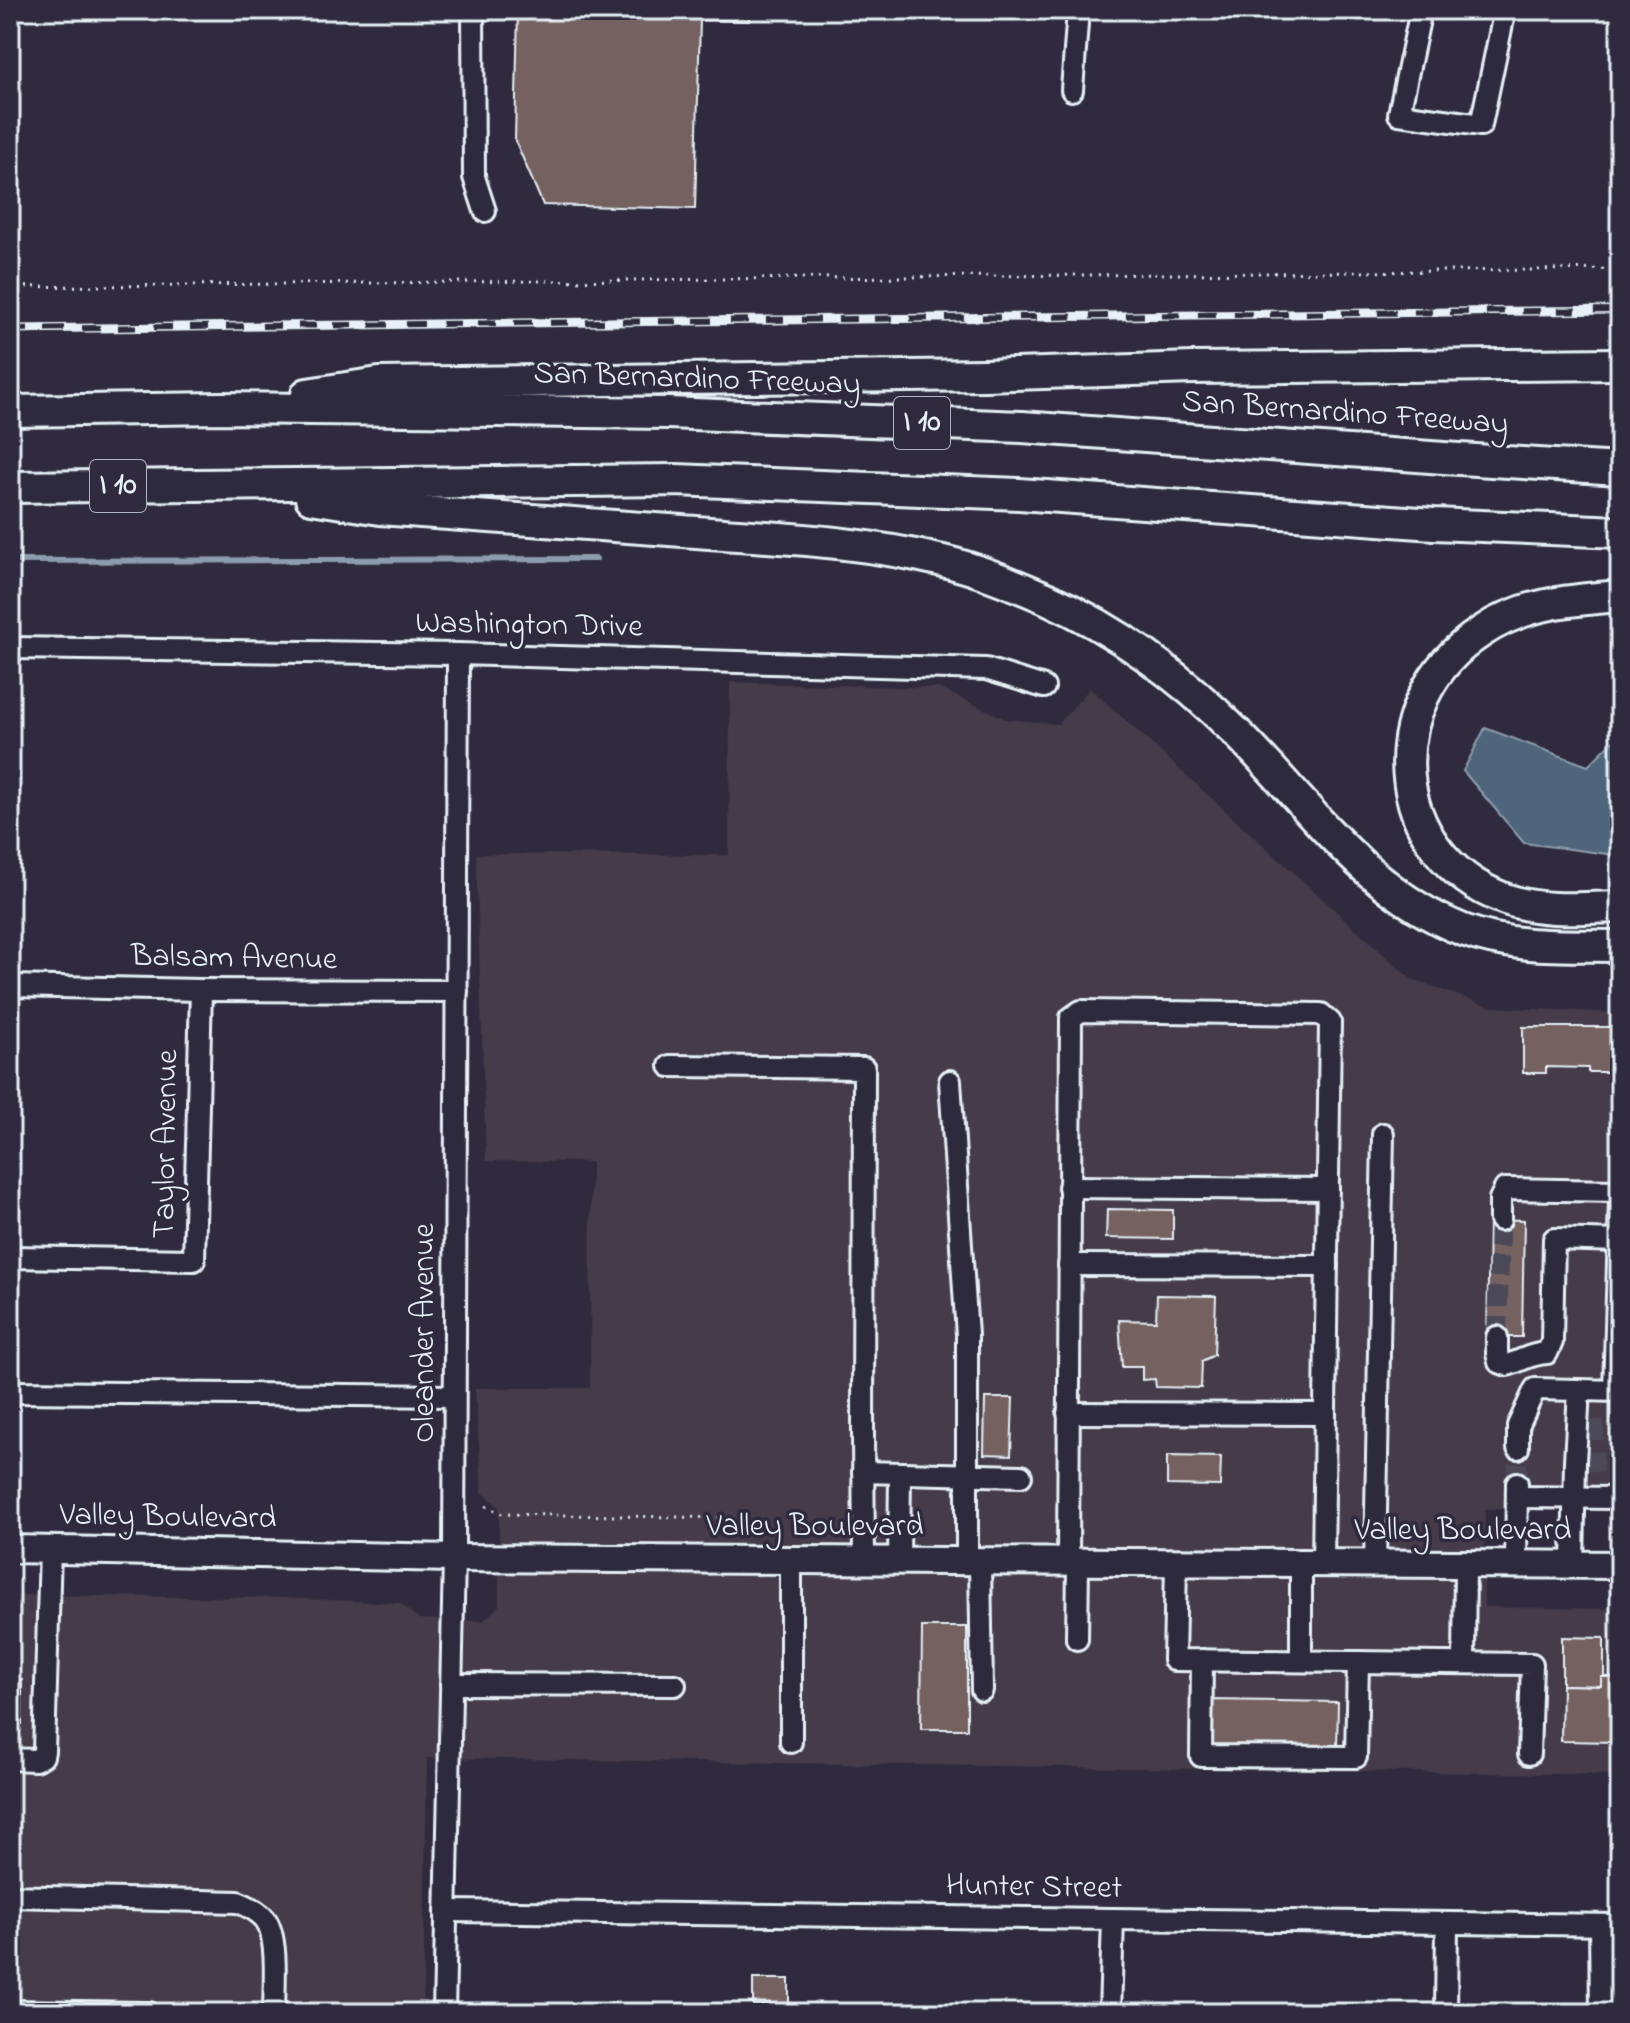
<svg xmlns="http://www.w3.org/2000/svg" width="1630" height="2023" font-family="'Indie Flower',sans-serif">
<rect width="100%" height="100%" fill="#2f2a3d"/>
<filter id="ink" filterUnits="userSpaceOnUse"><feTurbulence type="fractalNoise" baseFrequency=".0125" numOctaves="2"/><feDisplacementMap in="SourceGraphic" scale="16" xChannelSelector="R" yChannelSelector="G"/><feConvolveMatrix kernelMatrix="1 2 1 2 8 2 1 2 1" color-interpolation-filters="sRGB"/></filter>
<g filter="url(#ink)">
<path fill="#443b48" d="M730,682L939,688L1006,719L1058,724L1090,688L1411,979L1491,1007L1620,1013V1512L1485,1509L1484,1607L1620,1609V1775L427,1758L423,2013H10V1595L286,1598L400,1603L419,1619L483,1621L499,1606V1507L482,1492L475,1388H590L591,1162L486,1161L476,854L729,855Z"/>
<path fill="#50657b" stroke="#8d9dad" stroke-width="2" d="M1485,728L1588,766L1613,741L1620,744V851L1615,855L1524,843L1463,771Z"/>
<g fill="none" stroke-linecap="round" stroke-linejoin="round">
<path stroke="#8d9dad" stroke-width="6" d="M10,561L596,559"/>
</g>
<g fill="#746261" stroke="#e8f1f8" stroke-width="2">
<path d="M518,10H750L749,21L700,20L695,209L543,205L515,140Z"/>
<path d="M1523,1027H1617L1616,1072H1588V1068L1546,1067V1073H1523Z"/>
<path d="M1107,1209L1173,1210V1239L1106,1238Z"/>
<path d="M1489,1219L1524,1220L1522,1337H1487Z"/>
<path d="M1157,1295L1216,1296L1214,1355L1202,1361L1201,1388L1156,1387L1155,1379L1142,1380V1367H1122L1119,1320L1156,1321Z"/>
<path d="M985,1398H1013L1011,1455L984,1454Z"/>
<path d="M1167,1456L1221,1457L1220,1486L1167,1485Z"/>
<path d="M922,1627H967V1729H921Z"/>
<path d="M1562,1637L1604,1638V1677H1601V1686L1562,1685Z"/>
<path d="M1601,1677H1614V1742L1561,1741L1562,1685L1601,1686Z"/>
<rect x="10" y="1680" width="12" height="44"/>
<path d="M1615,1683H1620V1742H1614Z"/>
<path d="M1208,1700L1338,1702L1337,1749L1207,1747Z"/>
<rect x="753" y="1979" width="36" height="26"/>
</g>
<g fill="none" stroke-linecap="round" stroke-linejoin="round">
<g stroke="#4b4859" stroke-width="20" stroke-dasharray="20 10" stroke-linecap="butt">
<path d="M1497,1337L1500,1220"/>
<path d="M1584,1430H1620"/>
<path d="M1583,1461L1620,1462"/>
<path d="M1517,1483L1518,1448"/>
</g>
<defs>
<g id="minor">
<path d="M473,10L474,177L485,211"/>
<path d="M1421,10L1399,114L1481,125L1503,19V10"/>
<path d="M1072,90L1078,10"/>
<path d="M10,648L458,654L986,669L1044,687"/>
<path d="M10,986L201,990L457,991"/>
<path d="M670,1066L864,1068L863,1435L864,1561"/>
<path d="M950,1081L967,1335V1562"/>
<path d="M1069,1187L1328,1189"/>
<path d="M1500,1220V1199L1505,1189L1620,1191"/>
<path d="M10,1257L194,1260L201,990"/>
<path d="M1069,1265L1327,1266"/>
<path d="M1497,1337V1353L1499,1362L1507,1365C1523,1361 1528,1354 1547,1353L1552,1342L1554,1239L1619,1241"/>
<path d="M1614,1391L1620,1200"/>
<path d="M10,1392L454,1396"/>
<path d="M1068,1413L1325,1414"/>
<path d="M1518,1448V1426L1535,1389L1620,1391"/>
<path d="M863,1472L1021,1476"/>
<path d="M1517,1497L1620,1498"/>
<path d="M791,1561V1742"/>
<path d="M899,1562L900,1473"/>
<path d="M980,1562L982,1690"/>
<path d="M1068,1563L1071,1018L1081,1011L1321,1014L1330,1022L1323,1565"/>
<path d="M1176,1564L1174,1660L1532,1664L1529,1754"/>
<path d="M1516,1564L1517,1483"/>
<path d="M1375,1565L1383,1134"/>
<path d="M1573,1565L1575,1461L1579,1390"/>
<path d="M1077,1639L1078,1563"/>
<path d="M1202,1660L1201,1756L1356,1757L1358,1662"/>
<path d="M1301,1661V1564"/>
<path d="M1464,1663L1465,1564"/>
<path d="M451,1684L675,1685"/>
<path d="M10,1759L35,1760L43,1756L44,1751L50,1550"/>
<path d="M10,1896L238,1902C248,1906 258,1911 265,1919C279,1938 274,1989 274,2013"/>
<path d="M446,1911L1620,1925"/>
<path d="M1600,1925L1601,2013"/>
<path d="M10,2011L149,2013"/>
<path d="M444,2013L454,1558L458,654"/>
<path d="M1110,2013L1113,1919"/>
<path d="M1446,2013L1447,1924"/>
</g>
<path id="major" d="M10,1549L454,1558L1620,1565"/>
<g id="highway">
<path d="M307,394L379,383L985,375L1193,368L1620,364"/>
<path d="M10,411L222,408L668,413L1022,427L1444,458L1620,469"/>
<path d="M10,487L676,480L1019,494L1434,524L1620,532"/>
<path d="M311,498L380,509C481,517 582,524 683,531C769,538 858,540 943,561C978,569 1013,584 1046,598C1117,630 1182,678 1237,733C1309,804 1365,892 1463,930C1513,949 1568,945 1620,946"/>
<path d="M1620,596C1570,600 1523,603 1481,632C1376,700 1385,854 1505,899C1541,912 1583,908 1620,907"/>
</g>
</defs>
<use href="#minor" stroke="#e8f1f8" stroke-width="26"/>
<use href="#major" stroke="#e8f1f8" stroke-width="32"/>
<use href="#highway" stroke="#e8f1f8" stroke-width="36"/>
<g stroke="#e8f1f8" stroke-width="3" stroke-dasharray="2 6" stroke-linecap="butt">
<path d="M10,287L1620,269"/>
<path d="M486,1506L502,1514L735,1518L743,1513"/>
</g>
<use href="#minor" stroke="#2f2a3d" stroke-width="20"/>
<use href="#major" stroke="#2f2a3d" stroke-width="26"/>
<use href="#highway" stroke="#2f2a3d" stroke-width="30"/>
<defs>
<path id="rail" d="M10,329L1620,310"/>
</defs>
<use href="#rail" stroke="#e8f1f8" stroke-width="9"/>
<use href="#rail" stroke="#2f2a3d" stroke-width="6" stroke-dasharray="18" stroke-linecap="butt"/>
</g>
</g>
<g text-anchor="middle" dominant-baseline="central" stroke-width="7" stroke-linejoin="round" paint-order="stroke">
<g fill="#2f2a3d" stroke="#b0b5c0" stroke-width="2">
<rect x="894" y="397" width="56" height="52" rx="6"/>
<rect x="90" y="460" width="56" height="52" rx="6"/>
</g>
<g font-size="30" font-weight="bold" fill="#e8f1f8">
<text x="922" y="423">I 10</text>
<text x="118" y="486">I 10</text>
</g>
<g font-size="32" fill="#e8f1f8" stroke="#2f2a3d">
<text transform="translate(697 380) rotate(2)">San Bernardino Freeway</text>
<text transform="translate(1345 414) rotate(4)">San Bernardino Freeway</text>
<text transform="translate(529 626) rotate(1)">Washington Drive</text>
<text transform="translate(234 959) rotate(1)">Balsam Avenue</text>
<text transform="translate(167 1144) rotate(-89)">Taylor Avenue</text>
<text transform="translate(425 1333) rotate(-90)">Oleander Avenue</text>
<text transform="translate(168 1518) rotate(1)">Valley Boulevard</text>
<text x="815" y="1527">Valley Boulevard</text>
<text x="1463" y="1531">Valley Boulevard</text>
<text transform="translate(1034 1888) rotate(1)">Hunter Street</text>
</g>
</g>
<rect width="1630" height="2023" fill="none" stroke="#2f2a3d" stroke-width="40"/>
<rect x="20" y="20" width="1590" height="1983" fill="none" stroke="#e8f1f8" stroke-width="3" filter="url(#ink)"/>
</svg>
